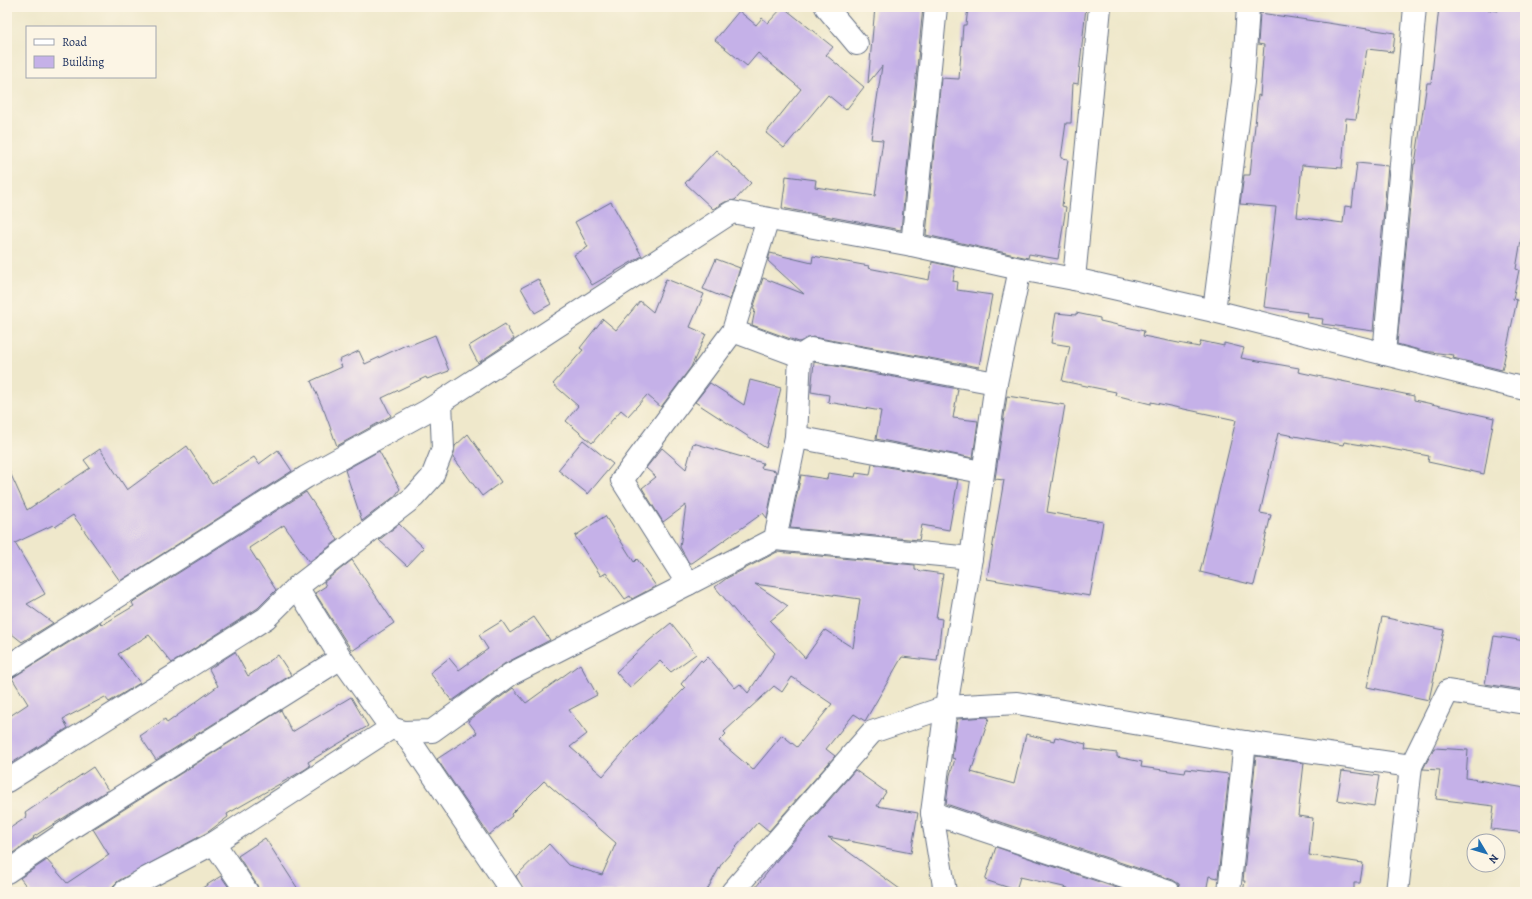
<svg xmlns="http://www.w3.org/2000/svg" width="1532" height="899" font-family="Alegreya,serif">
<rect width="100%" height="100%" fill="#fcf5e5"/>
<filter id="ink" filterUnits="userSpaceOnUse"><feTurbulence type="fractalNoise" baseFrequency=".025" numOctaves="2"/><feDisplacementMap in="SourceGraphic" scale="8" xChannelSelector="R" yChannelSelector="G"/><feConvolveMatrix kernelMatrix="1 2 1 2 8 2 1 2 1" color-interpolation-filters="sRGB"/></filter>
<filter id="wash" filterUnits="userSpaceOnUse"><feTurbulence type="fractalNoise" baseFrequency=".012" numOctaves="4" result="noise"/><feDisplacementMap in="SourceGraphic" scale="16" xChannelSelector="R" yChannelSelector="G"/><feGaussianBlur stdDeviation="0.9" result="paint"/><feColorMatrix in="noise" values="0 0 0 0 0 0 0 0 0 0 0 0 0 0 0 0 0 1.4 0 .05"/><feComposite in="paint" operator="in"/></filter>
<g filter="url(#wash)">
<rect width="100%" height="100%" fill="#efe8cb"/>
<g id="blocks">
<g fill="#c5b1e8" fill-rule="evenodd">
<path d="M783,7L833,47L826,55L864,87L846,110L828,95L784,148L766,133L801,89L758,53L747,66L715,40L739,11L756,25L762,18L768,23Z"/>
<path d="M875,7H923L901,230L782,208L786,176L816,180L815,187L875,196L883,140L871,139L882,66L868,83Z"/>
<path d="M968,7H1086L1078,84L1073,83L1071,123H1066L1061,158L1068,159L1062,206L1066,207L1058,259L1029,254L1028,258L926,235L941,78L959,79L963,25H966Z"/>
<path d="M1439,7H1470L1498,11V7H1525V229H1523L1516,269L1519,270L1513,299L1517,300L1502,370L1453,358L1454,355L1423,351L1397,344L1414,164H1415L1427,83H1431Z"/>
<path d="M1260,13L1395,33L1393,52L1367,49L1356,119L1346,118L1342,168L1302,165L1297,217L1343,223L1345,206L1352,207L1357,163L1388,166L1373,331L1322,324L1323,319L1307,317L1308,313L1264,307L1276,207L1240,204L1244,175H1250L1258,95L1260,96L1264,45L1258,44Z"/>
<path d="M716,150L751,183L735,200L725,202L713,209L685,183Z"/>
<path d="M611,202L642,256L592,285L574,255L588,247L575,222Z"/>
<path d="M770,253L812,263L813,256L869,266L868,268L929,280L932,262L955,267L953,281L958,282L957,290L992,295L979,367L813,337L799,342L752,325L755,310L753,309L763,278L804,294L768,261Z"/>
<path d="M716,259L740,268L730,300L703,289Z"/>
<path d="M538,279L551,304L535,313L521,288Z"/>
<path d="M666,279L704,294L690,327L706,334L691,367L661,407L647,395L628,416L621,410L592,443L566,421L578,406L553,384L583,350L580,348L603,319L616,330L640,301L653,312Z"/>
<path d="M1056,313L1076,315V313L1100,318V321L1144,331L1143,336L1199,347L1201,341L1224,346V343L1244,348L1241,358L1299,368L1298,372L1414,396V400L1494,418L1484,474L1428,462L1429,456L1369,445L1368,446L1344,442L1343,445L1278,433L1260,513L1271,515L1254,585L1200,572L1236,420L1151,402V404L1115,395L1116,392L1062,381L1070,346L1051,343Z"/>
<path d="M505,324L514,339L478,363L469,346Z"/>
<path d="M435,335L449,371L427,379L426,377L382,398L391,416L337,446L325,413L311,381L342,367L339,360L359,351L365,364L408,344V346Z"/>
<path d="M814,362L958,389L953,418L978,421L973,458L876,439L881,411L828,402L829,395L811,392Z"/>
<path d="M750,380L781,388L766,448L695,402L710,383L744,405Z"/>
<path d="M1007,396L1065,405L1047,512L1103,522L1090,596L987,579L1004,480L995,479Z"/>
<path d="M468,434L501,482L482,496L453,457L455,446Z"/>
<path d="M583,440L613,464L588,494L558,470Z"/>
<path d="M693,443L763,463L761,468L776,471L767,518L763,513L692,563H689L680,547L686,505L663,522L642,488L656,477L646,468L662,448L686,469Z"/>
<path d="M187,446L212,484L254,457L259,464L278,450L292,471L120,581L73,515L55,527L53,525L15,543L45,594L27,604L53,623L22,642L7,630V466L27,510L90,468L84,460L100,449L127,490Z"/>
<path d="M379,451L400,489L395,496L362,521L345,470Z"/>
<path d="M872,464L958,480L949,530L922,525L919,540L790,528L801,475L827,479L828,473L855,477L856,473L870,475Z"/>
<path d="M306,492L338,540L309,562L284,525L249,548L276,590L258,608L172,663L149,635L118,654L140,683L109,702L105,697L63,719L68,728L7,766V718L28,704L12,678L100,623L102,625L134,606L132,603L134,601Z"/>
<path d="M605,516L634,562L637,559L656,586L632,599L630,596L625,599L606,573L601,576L575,536Z"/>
<path d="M399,524L424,548L407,566L379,540Z"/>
<path d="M777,552L915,565V570L943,574L936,618L942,619L937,661L902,657L865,721L854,714L826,749L835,756L769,831L758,822L722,863L706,892H524L516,876L549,844L568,865L602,875L616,843L544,781L511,814L512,816L489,835L437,759L477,733L468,721L513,688L526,703L580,664L597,695L569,710L587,734L570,747L603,776L633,741L685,688L681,684L701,660L703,662L708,657L735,688L740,684L748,693L775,653L746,622L745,623L715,587L727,578ZM755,584L860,599L853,648L825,630L805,658L770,621L788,606ZM792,677L832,704L797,747L782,735L753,770L719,741L726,734L724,732L774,686L782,692Z"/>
<path d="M352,560L394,623L352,651L315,593L326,586L324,582Z"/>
<path d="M534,617L550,640L504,664L452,701L430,673L449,658L459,670L488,649L479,635L502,621L510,633Z"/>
<path d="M1382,617L1444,630L1429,700L1367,687Z"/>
<path d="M671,623L696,654L671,672L660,661L630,688L616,672L650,640Z"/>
<path d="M1494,636L1525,641V690L1485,684Z"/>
<path d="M235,652L248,676L278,655L291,675L156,760L140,736L165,719L167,723L218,686L209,669Z"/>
<path d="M351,697L368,726L308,762L310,766L304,770L227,814L228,817L208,832L118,881L113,886L112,892H31L20,878L47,860L67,883L109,855L93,829L281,710L292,732Z"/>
<path d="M986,717L989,718L971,772L1014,784L1026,734L1054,741L1055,737L1086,744L1085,749L1117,753V757L1142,762L1141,767L1185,773L1186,769L1229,774L1218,878L1209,876L1206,892H1181L1179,884L1173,880L946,804L950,775L955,759L952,758L957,719Z"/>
<path d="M1434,748L1468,750L1466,778L1525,788V833L1491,829L1494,806L1436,799L1440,770L1423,769Z"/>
<path d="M1256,756L1304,763L1298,816L1313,818L1309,855L1363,863L1360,883H1354V892H1243L1245,881H1243Z"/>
<path d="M93,767L108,790L33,837L34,838L7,857V830L27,817L25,813Z"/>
<path d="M855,770L886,792L877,806L918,813L911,853L828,837L904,892H752L778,859Z"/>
<path d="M1342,771L1379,776L1374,806L1337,800Z"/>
<path d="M265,838L300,892H259L257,885L238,856Z"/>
<path d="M996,847L1129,892H1068V888L1020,877L1016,890L985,880Z"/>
<path d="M221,876L232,892H196Z"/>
</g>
</g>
</g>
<g filter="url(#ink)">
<use href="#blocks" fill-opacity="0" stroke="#657084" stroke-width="1"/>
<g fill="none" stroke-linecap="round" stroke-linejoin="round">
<defs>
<g id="minor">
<path d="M826,7L857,44"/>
<path d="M1100,7L1074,279L1214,311"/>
<path d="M1248,7L1243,82L1214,311L1525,389"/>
<path d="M912,245L936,7"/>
<path d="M1384,354L1415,7"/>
<path d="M800,356L811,349L996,383"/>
<path d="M796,437L982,472"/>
<path d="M775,539L971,558"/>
<path d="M688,584L775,539L796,437L800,356L733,331"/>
<path d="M7,667L306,477L427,411L732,212L912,245L1020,269L1074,279"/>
<path d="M391,728L404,732L432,731L511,674L688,584L622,480L733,331L768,219"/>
<path d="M404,732L512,892"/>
<path d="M1411,766L1448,691L1525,703"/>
<path d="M7,781L266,618L297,587L414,497L432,477L443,449L441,402"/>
<path d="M932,813L1169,892"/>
<path d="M214,843L247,892"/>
<path d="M7,872L76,825L341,658"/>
<path d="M124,892L147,878L214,843L391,728L341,658L297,587"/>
<path d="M732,892L872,732L946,707L971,558L996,383L1020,269"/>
<path d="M945,892L932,813L946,707L1017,703L1245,742L1411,766L1397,892"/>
<path d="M1229,892L1245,742"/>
</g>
</defs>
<use href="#minor" stroke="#657084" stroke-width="24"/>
<use href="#minor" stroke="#fff" stroke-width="22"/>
</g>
</g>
<rect width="1532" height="899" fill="none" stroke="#fcf5e5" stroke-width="24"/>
<rect x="26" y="26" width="130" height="52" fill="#fcf5e5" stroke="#a2a6af"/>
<rect x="34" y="39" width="20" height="6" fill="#ffffff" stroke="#a2a6af"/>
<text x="62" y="46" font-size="12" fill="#1b2f5e">Road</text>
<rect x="34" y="56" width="20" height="12" fill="#c5b1e8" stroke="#a2a6af"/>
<text x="62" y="66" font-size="12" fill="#1b2f5e">Building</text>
<g transform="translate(1486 853) rotate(128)"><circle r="19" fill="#fcf5e5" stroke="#a2a6af"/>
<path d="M0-3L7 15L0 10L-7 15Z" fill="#1f6fb2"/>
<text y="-6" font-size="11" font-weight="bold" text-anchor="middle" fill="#1b2f5e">N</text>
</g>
</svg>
